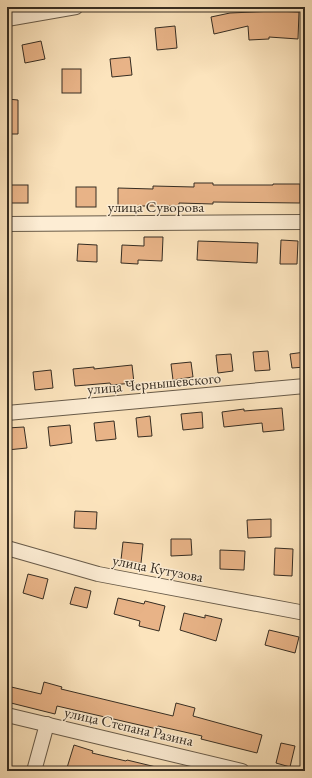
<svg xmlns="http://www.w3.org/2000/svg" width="312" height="778" font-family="'EB Garamond',serif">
<rect width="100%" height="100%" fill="#fce4bd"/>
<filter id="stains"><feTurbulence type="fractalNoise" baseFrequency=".005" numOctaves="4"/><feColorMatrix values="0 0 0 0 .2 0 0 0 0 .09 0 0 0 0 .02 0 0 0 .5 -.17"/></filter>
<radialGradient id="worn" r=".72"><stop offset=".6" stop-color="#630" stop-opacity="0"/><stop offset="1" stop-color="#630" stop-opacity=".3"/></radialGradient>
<g fill="#e8b387" stroke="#362d22">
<path d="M275,11L299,12L298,39L269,37V39L249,40L248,26L214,34L211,17L230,13Z"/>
<path d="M175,26L177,48L157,50L155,28Z"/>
<path d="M41,41L45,59L25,63L22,45Z"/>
<path d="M130,57L132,75L112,77L110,59Z"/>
<rect x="62" y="69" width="19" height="24"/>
<path d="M7,99L18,100V134H7Z"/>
<path d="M194,183H213V185H273V184H300V203L213,202V204L179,203V206H118V188L153,189V186L194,187Z"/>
<rect x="7" y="185" width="21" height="18"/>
<rect x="76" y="187" width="20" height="20"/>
<path d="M144,237H163L162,261L138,260V264L121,263L122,245L144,246Z"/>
<path d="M281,240L298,241L297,264H280Z"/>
<path d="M198,241L258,243L257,263L197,260Z"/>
<path d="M78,244L97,245V262L77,261Z"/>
<path d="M268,351L270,370L255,371L253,352Z"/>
<path d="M305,352V367L292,368L290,354Z"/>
<path d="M231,354L233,371L218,373L216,355Z"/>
<path d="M191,362L193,377L173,380L171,364Z"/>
<path d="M132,365L134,383L111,385L110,383L75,386L73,369L94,367V369Z"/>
<path d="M51,370L53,388L35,390L33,372Z"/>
<path d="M282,408L284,430L263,432L262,423L224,427L222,412L244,409V411Z"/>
<path d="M202,412L203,428L183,430L181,414Z"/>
<path d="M150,416L152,436L138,437L136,418Z"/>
<path d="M114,421L116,439L96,441L94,423Z"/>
<path d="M70,425L72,443L50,446L48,427Z"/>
<path d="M24,427L27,448L7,450V428Z"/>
<path d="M75,511L97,512L96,529L74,528Z"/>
<path d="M271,519V537L248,538L247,520Z"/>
<path d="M171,539H191L192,555L171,556Z"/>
<path d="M123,542L143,544L141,563L121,560Z"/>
<path d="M275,548L293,549L292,576L274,575Z"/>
<path d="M220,550L245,551L244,570L220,569Z"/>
<path d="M28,574L48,579L43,599L23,593Z"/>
<path d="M75,587L91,591L87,608L70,604Z"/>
<path d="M118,598L144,604L145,601L165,606L159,631L139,626L140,621L114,614Z"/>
<path d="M184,613L205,618V615L222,619L216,641L180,630Z"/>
<path d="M269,630L299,637L295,653L265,645Z"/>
<path d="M44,682L62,687L61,689L173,716L176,703L195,708L193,716L262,735L257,753L201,739L202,736L158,726L157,729L57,706L55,714L7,702V686L41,694Z"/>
<path d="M281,743L295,746L290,767L276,763Z"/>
<path d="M74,745L93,751L92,753L126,761L127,760L156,767V771H66Z"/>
</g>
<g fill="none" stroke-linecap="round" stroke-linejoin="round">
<defs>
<g id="minor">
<path d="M7,19L76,7"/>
<path d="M7,224L305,222"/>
<path d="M7,413L305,386"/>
<path d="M7,548L98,574L305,613"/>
<path d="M7,715L242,771"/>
<path d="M34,771L47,724"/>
</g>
</defs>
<use href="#minor" stroke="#685b49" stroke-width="16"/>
<use href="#minor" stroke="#fdedd4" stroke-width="14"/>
</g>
<g text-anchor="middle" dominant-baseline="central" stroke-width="3" stroke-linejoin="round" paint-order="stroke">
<g font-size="15" fill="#362d22" stroke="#fdedd4">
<text x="156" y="206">улица Суворова</text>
<text transform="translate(154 383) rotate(-5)">улица Чернышевского</text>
<text transform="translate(158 568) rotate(11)">улица Кутузова</text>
<text transform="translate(129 726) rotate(13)">улица Степана Разина</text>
</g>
</g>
<rect width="312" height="778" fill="none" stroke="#fce4bd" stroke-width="24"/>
<rect x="8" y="8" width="296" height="762" fill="none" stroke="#362d22" stroke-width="2"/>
<rect x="12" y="12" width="288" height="754" fill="none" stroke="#362d22"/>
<rect width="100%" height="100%" filter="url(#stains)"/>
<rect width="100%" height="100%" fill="url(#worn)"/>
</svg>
